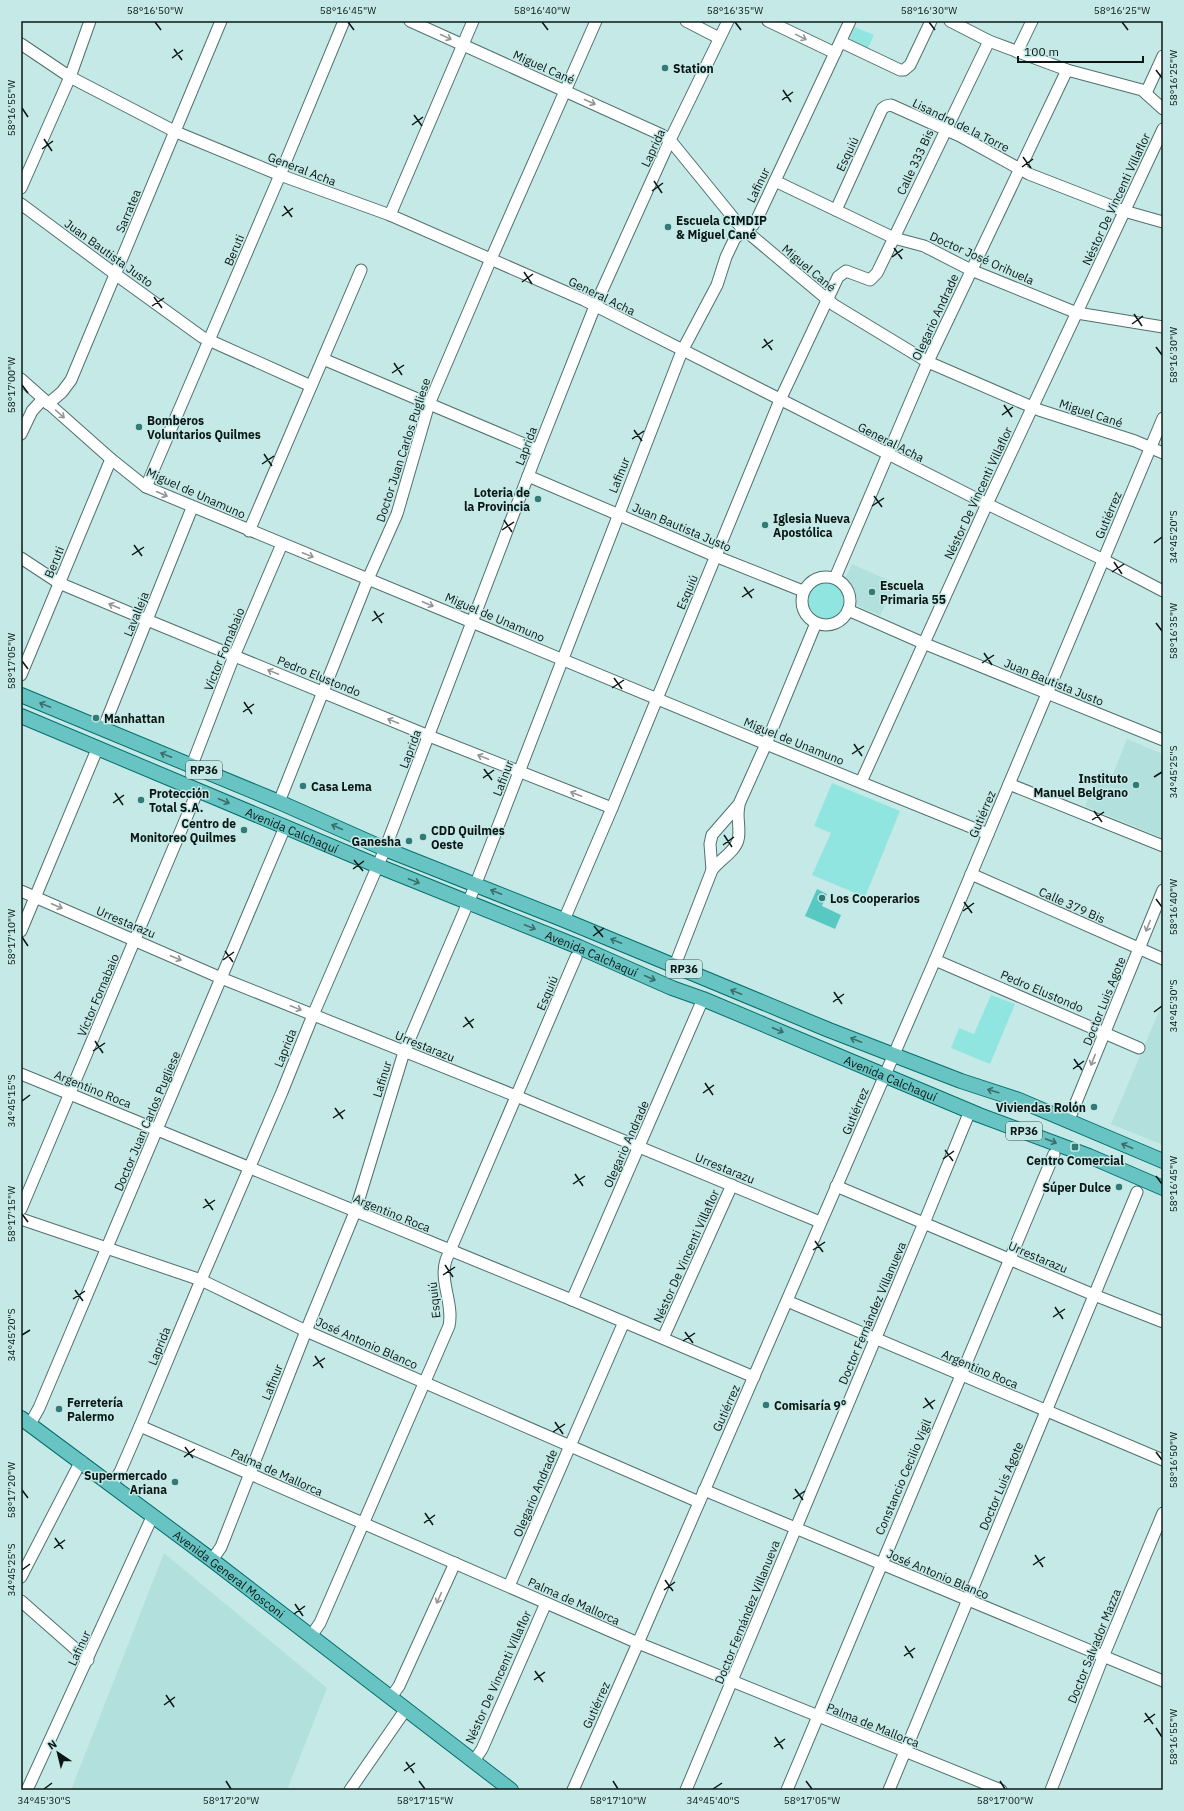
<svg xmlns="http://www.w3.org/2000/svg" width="1184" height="1811" font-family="'IBM Plex Sans',sans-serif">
<rect width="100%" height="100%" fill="#c5e9e6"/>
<g fill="#b2e0dd">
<path d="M852,564L895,583L880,616L856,605L857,598L845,579Z"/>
<path d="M1127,739L1163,754V838L1085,806L1101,769L1113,774Z"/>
<path d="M1163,1002V1145L1111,1124Z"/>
<path d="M164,1553L327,1688L287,1790H71Z"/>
</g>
<g fill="#90e5e0">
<path d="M855,27L874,35L867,50L852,43L850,37Z"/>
<circle cx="826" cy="600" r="21"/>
<path d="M832,783L900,811L865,897L812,875L831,833L814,826Z"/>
<path d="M991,995L1015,1004L990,1064L951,1048L959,1028L974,1034Z"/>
</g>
<path fill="#58c8c3" d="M817,889L827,894L822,906L841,915L835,929L805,916Z"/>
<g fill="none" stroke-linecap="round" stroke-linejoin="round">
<defs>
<g id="minor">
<path d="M410,21L662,135L670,140L740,226L834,305L928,362L1039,410L1135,441L1163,453"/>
<path d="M686,21L719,38"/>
<path d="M768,21L835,53"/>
<path d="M950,21L989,41L1067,70L1142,90L1163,109"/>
<path d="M841,42L900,70H904L910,65L931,21"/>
<path d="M21,44L70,77L176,132L280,175L390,215L584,300L987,504L1104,560L1163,591"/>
<path d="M1017,52L1032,21"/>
<path d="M1146,93L1163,56"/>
<path d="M775,181L894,238L924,246L971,270L1077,313L1163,327"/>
<path d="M21,188L70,77L90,21"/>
<path d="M21,204L115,274L202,337L311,386"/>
<path d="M836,210L882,109L886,106L891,105L960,136L1029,174L1124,211L1163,222"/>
<path d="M390,215L473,21"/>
<path d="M323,359L538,450"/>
<path d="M21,379L111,459L146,487L766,744L988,834"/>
<path d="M48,404L62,392L71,380L221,21"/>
<path d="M21,434L32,411L43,399"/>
<path d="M528,476L715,556L803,591"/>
<path d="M146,487L280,175L344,21"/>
<path d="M249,531L361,270"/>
<path d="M21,558L59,583L147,620L429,736L612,808"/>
<circle cx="826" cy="601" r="24"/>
<path d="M835,578L924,370L1067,70"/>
<path d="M848,610L923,643L1163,740"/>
<path d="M21,675L111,459"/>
<path d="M103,729L192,508"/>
<path d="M192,765L234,656L282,544"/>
<path d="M861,782L987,504L1163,129"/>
<path d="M1009,784L1163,846"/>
<path d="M279,802L368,579L397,514L429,404L491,259L596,21"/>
<path d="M712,870L710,844L712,835L739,804L766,744L816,623"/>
<path d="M971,874L1163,959"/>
<path d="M21,891L221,978L516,1096L820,1222"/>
<path d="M564,920L612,808L780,400L838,277L846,271L870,280L877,273L989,41"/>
<path d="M21,931L98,747"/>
<path d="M935,960L1139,1048"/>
<path d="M675,965L712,870C719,860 735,852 738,840C741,829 736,817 739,806"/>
<path d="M21,1074L572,1300L754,1377"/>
<path d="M1068,1122L1163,890"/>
<path d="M836,1186L1094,1295L1163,1322"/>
<path d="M21,1209L198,790"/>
<path d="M21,1219L201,1280L306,1331L699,1502"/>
<path d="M572,1300L703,999"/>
<path d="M787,1301L1163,1460"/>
<path d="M663,1338L732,1185"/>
<path d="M30,1424L39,1408L285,827"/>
<path d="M140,1426L638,1643L1001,1790"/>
<path d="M112,1485L120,1472L140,1426L201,1280L282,1092L313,1015L385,849L538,450L595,306L670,140L728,21"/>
<path d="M704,1490L1163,1681"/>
<path d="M212,1560L221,1547L306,1331L355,1212L404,1052L473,891L682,351L717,285L726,257L735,238L753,225L757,219L850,21"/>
<path d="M21,1577L81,1461"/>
<path d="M509,1586L624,1322"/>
<path d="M21,1601L88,1660"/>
<path d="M311,1636L320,1623L449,1326C454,1304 439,1281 446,1260L576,957"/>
<path d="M391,1697L399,1686L455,1563"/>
<path d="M474,1761L482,1749L546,1603"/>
<path d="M27,1790L153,1515"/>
<path d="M350,1790L406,1709"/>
<path d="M573,1790L638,1643L935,960L1163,418"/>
<path d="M686,1790L924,1223L970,1111"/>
<path d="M787,1790L1054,1154"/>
<path d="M889,1790L1137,1192"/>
<path d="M1051,1790L1103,1657L1163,1513"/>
</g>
<g id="major">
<path d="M21,695L279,802L385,849L564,920L829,1030L961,1081L1019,1100L1163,1161"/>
<path id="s1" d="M21,716L378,866L579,947L672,988L703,999L979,1115L1089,1156L1163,1188"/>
<path id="s2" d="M21,1418L212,1560L511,1790"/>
</g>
</defs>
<use href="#minor" stroke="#50706e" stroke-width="13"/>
<use href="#major" stroke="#056e6b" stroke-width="16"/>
<use href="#minor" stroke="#fff" stroke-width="11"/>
<use href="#major" stroke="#68c4c2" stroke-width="14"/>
</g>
<defs><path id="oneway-shaft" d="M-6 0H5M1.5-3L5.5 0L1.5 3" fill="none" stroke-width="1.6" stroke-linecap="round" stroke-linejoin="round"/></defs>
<g stroke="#919796">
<use href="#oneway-shaft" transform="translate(446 37) rotate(25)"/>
<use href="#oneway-shaft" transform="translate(801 37) rotate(26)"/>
<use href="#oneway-shaft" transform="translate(590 102) rotate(24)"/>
<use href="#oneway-shaft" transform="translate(60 414) rotate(42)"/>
<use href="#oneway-shaft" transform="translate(162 494) rotate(24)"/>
<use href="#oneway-shaft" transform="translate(308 555) rotate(22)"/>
<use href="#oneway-shaft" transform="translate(428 604) rotate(23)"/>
<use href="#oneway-shaft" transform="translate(114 606) rotate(-157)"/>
<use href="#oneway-shaft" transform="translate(273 672) rotate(-158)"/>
<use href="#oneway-shaft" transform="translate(393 721) rotate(-158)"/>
<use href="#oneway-shaft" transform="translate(483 757) rotate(-158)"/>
<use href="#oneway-shaft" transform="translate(576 794) rotate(-159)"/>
<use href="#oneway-shaft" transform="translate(57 906) rotate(23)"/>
<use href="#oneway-shaft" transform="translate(1148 926) rotate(112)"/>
<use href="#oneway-shaft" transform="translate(176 958) rotate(23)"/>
<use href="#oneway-shaft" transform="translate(296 1008) rotate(22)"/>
<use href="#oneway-shaft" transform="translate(1093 1060) rotate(112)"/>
<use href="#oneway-shaft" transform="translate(439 1598) rotate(114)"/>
</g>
<g stroke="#396e6c">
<use href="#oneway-shaft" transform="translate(45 705) rotate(-158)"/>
<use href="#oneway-shaft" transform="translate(166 755) rotate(-158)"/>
<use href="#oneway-shaft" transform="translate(224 801) rotate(23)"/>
<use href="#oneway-shaft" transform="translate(337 827) rotate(-156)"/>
<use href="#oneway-shaft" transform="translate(414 881) rotate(22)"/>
<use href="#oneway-shaft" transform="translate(496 892) rotate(-158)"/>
<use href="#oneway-shaft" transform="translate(530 927) rotate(22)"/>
<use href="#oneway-shaft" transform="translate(616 941) rotate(-158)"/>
<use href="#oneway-shaft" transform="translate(650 978) rotate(24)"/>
<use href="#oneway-shaft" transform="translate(736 992) rotate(-158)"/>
<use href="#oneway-shaft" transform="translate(778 1030) rotate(23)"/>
<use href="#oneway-shaft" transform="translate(856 1040) rotate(-159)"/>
<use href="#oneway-shaft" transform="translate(993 1091) rotate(-163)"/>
<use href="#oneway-shaft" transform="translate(1051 1141) rotate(21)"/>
<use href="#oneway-shaft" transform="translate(1127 1146) rotate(-157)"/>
</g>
<path fill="none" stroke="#0a1716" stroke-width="1.5" d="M155,22L161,30M348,22L354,30M542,22L548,30M735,22L741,30M929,22L935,30M1122,22L1128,30M174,49L182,60M172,58L183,50M1156,70L1162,78M783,90L791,102M782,100L793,92M22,108L28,117M414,115L422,126M412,125L423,117M44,139L52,151M42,149L53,141M1023,157L1031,168M1022,167L1033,159M654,181L662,193M652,191L663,183M284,206L292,217M282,216L293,208M894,248L902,259M892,257L903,249M524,272L532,284M522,282L533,274M154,297L162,308M152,306L164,298M1134,314L1142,326M1132,324L1143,316M764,339L772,350M1156,347L1162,355M762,348L773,340M394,363L402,375M392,373L404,365M22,385L28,393M1004,405L1012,417M1002,415L1013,407M634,430L642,441M632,439L644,431M264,454L272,466M262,464L274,456M874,496L882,507M872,506L884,498M504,520L512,532M502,530L514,522M1154,543L1162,537M134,545L142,556M132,555L144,547M1114,562L1122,574M1112,572L1124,564M744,587L752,598M742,597L754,589M374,611L382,623M372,621L384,613M1156,623L1162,631M984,653L992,665M22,661L28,669M982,663L994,655M614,678L622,689M612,688L624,680M244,702L252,714M243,712L254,704M854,744L862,756M852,754L864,746M484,769L492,780M1154,777L1162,772M483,778L494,770M115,793L123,805M113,803L124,795M1094,811L1102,822M1092,820L1104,812M724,835L732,847M723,845L734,837M354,860L363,871M353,869L364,861M1156,899L1162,907M964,902L972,913M963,911L974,903M594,926L603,937M593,936L604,928M22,937L28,946M225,951L233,962M223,960L234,952M834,992L842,1004M833,1002L844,994M1154,1012L1162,1006M465,1017L473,1028M463,1027L474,1019M95,1041L103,1053M93,1051L105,1043M1074,1059L1082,1070M1073,1069L1084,1061M705,1083L713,1095M703,1093L714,1085M22,1101L30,1095M335,1108L343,1119M333,1118L345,1110M945,1150L953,1161M943,1159L954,1151M575,1174L583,1186M1156,1176L1162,1184M573,1184L585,1176M205,1199L213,1210M203,1208L215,1200M22,1214L28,1222M815,1241L823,1252M813,1250L825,1242M445,1265L453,1277M443,1275L455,1267M75,1290L83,1301M73,1299L85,1291M1055,1307L1063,1319M1053,1317L1065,1309M685,1332L693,1343M22,1335L30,1330M683,1341L695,1333M315,1356L323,1368M313,1366L325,1358M925,1398L933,1409M923,1408L935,1400M555,1422L563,1434M553,1432L565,1424M185,1447L193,1458M1156,1452L1162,1460M184,1457L195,1449M795,1489L803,1500M22,1490L28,1498M793,1499L805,1491M425,1513L433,1525M424,1523L435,1515M55,1538L63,1549M54,1548L65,1540M1035,1555L1043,1567M1033,1565L1045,1557M22,1570L30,1564M665,1580L673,1591M664,1590L675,1582M295,1604L303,1616M294,1614L305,1606M905,1646L913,1658M904,1656L915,1648M535,1671L543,1682M534,1680L545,1672M166,1695L174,1707M164,1705L175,1697M1145,1713L1153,1724M1144,1722L1155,1714M1156,1728L1162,1737M775,1737L783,1749M774,1747L785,1739M406,1762L414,1773M404,1771L415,1763M226,1781L231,1789M419,1781L425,1789M613,1781L618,1789M806,1781L812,1789M1000,1781L1005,1789M44,1789L52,1783M713,1789L722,1783"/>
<g fill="#317a76" stroke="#c5e9e6" stroke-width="1.5">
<circle cx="665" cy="68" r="4"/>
<circle cx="668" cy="227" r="4"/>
<circle cx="139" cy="427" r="4"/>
<circle cx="538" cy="499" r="4"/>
<circle cx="765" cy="525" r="4"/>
<circle cx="872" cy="592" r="4"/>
<circle cx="96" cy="718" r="4"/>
<circle cx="1136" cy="785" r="4"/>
<circle cx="303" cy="786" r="4"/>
<circle cx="141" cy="800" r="4"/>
<circle cx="244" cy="830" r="4"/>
<circle cx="423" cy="837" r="4"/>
<circle cx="409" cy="841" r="4"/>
<circle cx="822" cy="898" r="4"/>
<circle cx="1094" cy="1107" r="4"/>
<rect x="1071" y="1143" width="8" height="8" rx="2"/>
<circle cx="1119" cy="1187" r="4"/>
<circle cx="766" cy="1405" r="4"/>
<circle cx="59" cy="1409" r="4"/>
<circle cx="175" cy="1482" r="4"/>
</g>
<g text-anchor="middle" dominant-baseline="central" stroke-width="3" stroke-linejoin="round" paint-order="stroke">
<g fill="#c5e9e6" stroke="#425654" stroke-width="1">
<rect x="186" y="761" width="36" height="18" rx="3"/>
<rect x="666" y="960" width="36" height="18" rx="3"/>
<rect x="1006" y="1122" width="36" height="18" rx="3"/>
</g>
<g font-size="11" font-weight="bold" fill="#0a1716">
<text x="204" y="770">RP36</text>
<text x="684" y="969">RP36</text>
<text x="1024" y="1131">RP36</text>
</g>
<g font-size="12" fill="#0a1716" stroke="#c5e9e6">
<text transform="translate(544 67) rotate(24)">Miguel Cané</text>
<text transform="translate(961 125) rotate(26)">Lisandro de la Torre</text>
<text transform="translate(653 148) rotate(-65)">Laprida</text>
<text transform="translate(847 154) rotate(-65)">Esquiú</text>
<text transform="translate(915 162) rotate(-65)">Calle 333 Bis</text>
<text transform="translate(302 169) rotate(21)">General Acha</text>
<text transform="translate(758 185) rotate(-64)">Lafinur</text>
<text transform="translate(1116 199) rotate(-65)">Néstor De Vincenti Villaflor</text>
<text transform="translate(128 211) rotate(-67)">Sarratea</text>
<text transform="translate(234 250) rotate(-67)">Beruti</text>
<text transform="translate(109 253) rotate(36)">Juan Bautista Justo</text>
<text transform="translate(982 258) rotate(24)">Doctor José Orihuela</text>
<text transform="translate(809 268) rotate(40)">Miguel Cané</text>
<text transform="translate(602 296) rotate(26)">General Acha</text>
<text transform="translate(935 317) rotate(-65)">Olegario Andrade</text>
<text transform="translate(1091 413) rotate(18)">Miguel Cané</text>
<text transform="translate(891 442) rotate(27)">General Acha</text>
<text transform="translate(526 446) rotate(-69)">Laprida</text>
<text transform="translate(403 450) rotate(-72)">Doctor Juan Carlos Pugliese</text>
<text transform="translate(619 475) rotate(-68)">Lafinur</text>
<text transform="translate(196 493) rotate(24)">Miguel de Unamuno</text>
<text transform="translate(978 493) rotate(-65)">Néstor De Vincenti Villaflor</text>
<text transform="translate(1108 515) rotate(-67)">Gutiérrez</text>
<text transform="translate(682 527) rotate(23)">Juan Bautista Justo</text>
<text transform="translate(54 562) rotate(-68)">Beruti</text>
<text transform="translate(687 592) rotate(-67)">Esquiú</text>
<text transform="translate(136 614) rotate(-68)">Lavalleja</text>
<text transform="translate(495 617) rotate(23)">Miguel de Unamuno</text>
<text transform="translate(224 649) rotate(-68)">Víctor Fornabaio</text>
<text transform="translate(319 676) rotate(22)">Pedro Elustondo</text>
<text transform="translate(1054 682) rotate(22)">Juan Bautista Justo</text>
<text transform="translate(794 741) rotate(22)">Miguel de Unamuno</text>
<text transform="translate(410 749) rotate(-69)">Laprida</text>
<text transform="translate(503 778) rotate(-69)">Lafinur</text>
<text transform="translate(982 814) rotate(-67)">Gutiérrez</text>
<text stroke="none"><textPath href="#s1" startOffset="294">Avenida Calchaquí</textPath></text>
<text transform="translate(1072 905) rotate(24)">Calle 379 Bis</text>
<text transform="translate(126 922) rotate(23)">Urrestarazu</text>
<text stroke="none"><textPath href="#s1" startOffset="618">Avenida Calchaquí</textPath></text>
<text transform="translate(1042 991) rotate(23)">Pedro Elustondo</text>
<text transform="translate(547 993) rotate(-67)">Esquiú</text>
<text transform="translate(98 995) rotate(-67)">Víctor Fornabaio</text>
<text transform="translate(1104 1001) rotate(-68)">Doctor Luis Agote</text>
<text transform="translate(425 1046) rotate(22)">Urrestarazu</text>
<text transform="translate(285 1048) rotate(-68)">Laprida</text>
<text stroke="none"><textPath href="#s1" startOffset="942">Avenida Calchaquí</textPath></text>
<text transform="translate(382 1079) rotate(-73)">Lafinur</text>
<text transform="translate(93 1089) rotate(22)">Argentino Roca</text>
<text transform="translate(855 1111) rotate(-67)">Gutiérrez</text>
<text transform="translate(147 1121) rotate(-67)">Doctor Juan Carlos Pugliese</text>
<text transform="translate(626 1144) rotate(-66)">Olegario Andrade</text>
<text transform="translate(725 1168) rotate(22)">Urrestarazu</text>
<text transform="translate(392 1213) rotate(22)">Argentino Roca</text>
<text transform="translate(686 1256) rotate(-66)">Néstor De Vincenti Villaflor</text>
<text transform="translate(1038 1257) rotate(23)">Urrestarazu</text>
<text transform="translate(434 1300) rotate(-96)">Esquiú</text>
<text transform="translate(872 1313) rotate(-67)">Doctor Fernández Villanueva</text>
<text transform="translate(367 1343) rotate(24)">José Antonio Blanco</text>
<text transform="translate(159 1346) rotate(-68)">Laprida</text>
<text transform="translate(980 1369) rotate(23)">Argentino Roca</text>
<text transform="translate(272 1382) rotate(-68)">Lafinur</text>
<text transform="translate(726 1408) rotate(-66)">Gutiérrez</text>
<text transform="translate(277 1472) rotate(24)">Palma de Mallorca</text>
<text transform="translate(903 1477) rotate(-67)">Constancio Cecilio Vigil</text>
<text transform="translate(1001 1486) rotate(-67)">Doctor Luis Agote</text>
<text transform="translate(535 1493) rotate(-67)">Olegario Andrade</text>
<text stroke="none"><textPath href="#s2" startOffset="260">Avenida General Mosconi</textPath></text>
<text transform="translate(938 1574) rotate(23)">José Antonio Blanco</text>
<text transform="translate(574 1601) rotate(24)">Palma de Mallorca</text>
<text transform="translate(747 1612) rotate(-68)">Doctor Fernández Villanueva</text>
<text transform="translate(1094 1646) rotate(-68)">Doctor Salvador Mazza</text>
<text transform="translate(79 1648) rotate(-65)">Lafinur</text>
<text transform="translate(498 1677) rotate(-66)">Néstor De Vincenti Villaflor</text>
<text transform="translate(596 1705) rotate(-66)">Gutiérrez</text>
<text transform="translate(873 1725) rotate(22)">Palma de Mallorca</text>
</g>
<g font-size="12" font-weight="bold" fill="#0a1716" stroke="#c5e9e6" text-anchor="start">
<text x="673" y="68">Station</text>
<text x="676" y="220">Escuela CIMDIP<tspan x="676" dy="14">&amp; Miguel Cané</tspan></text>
<text x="147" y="420">Bomberos<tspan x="147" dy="14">Voluntarios Quilmes</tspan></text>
<text x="530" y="492" text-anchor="end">Loteria de<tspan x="530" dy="14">la Provincia</tspan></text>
<text x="773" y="518">Iglesia Nueva<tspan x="773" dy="14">Apostólica</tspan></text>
<text x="880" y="585">Escuela<tspan x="880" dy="14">Primaria 55</tspan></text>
<text x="104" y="718">Manhattan</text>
<text x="1128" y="778" text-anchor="end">Instituto<tspan x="1128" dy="14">Manuel Belgrano</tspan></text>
<text x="311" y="786">Casa Lema</text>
<text x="149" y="793">Protección<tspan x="149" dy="14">Total S.A.</tspan></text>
<text x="236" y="823" text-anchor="end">Centro de<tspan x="236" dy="14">Monitoreo Quilmes</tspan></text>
<text x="431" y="830">CDD Quilmes<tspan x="431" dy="14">Oeste</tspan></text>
<text x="401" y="841" text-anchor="end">Ganesha</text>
<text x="830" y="898">Los Cooperarios</text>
<text x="1086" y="1107" text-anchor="end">Viviendas Rolón</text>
<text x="1075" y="1160" text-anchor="middle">Centro Comercial</text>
<text x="1111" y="1187" text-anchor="end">Súper Dulce</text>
<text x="67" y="1402">Ferretería<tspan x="67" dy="14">Palermo</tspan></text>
<text x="774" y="1405">Comisaría 9°</text>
<text x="167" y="1475" text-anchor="end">Supermercado<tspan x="167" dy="14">Ariana</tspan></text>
</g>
</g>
<rect width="1184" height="1811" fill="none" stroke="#c5e9e6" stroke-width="44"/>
<g transform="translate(58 1753) rotate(325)" stroke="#c5e9e6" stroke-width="3" paint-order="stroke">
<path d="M0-3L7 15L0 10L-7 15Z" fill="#0a1716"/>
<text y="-6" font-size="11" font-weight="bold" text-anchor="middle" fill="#0a1716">N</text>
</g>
<path d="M1018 56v6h125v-6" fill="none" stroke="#0a1716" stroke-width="2"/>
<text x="1024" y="56" font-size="12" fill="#0a1716" stroke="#c5e9e6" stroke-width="3" paint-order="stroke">100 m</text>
<rect x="22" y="22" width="1140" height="1767" fill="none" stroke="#0a1716" stroke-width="1.5"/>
<g font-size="10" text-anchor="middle" fill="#0a1716">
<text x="155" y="14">58°16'50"W</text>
<text x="348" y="14">58°16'45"W</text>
<text x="542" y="14">58°16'40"W</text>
<text x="735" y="14">58°16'35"W</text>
<text x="929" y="14">58°16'30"W</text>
<text x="1122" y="14">58°16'25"W</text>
<text transform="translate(1173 78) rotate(-90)" y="4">58°16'25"W</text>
<text transform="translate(11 108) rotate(-90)" y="4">58°16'55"W</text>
<text transform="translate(1173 355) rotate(-90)" y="4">58°16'30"W</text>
<text transform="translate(11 385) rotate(-90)" y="4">58°17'00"W</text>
<text transform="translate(1173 537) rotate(-90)" y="4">34°45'20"S</text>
<text transform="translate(1173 631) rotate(-90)" y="4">58°16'35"W</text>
<text transform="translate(11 661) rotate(-90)" y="4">58°17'05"W</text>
<text transform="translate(1173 772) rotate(-90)" y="4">34°45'25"S</text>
<text transform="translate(1173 907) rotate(-90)" y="4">58°16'40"W</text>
<text transform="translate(11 937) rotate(-90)" y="4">58°17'10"W</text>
<text transform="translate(1173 1006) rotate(-90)" y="4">34°45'30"S</text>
<text transform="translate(11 1101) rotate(-90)" y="4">34°45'15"S</text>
<text transform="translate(1173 1184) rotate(-90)" y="4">58°16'45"W</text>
<text transform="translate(11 1214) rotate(-90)" y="4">58°17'15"W</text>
<text transform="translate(11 1335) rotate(-90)" y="4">34°45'20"S</text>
<text transform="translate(1173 1460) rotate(-90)" y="4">58°16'50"W</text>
<text transform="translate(11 1490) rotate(-90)" y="4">58°17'20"W</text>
<text transform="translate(11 1570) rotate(-90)" y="4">34°45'25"S</text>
<text transform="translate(1173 1737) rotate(-90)" y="4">58°16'55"W</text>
<text x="44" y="1804">34°45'30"S</text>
<text x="231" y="1804">58°17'20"W</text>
<text x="425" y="1804">58°17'15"W</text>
<text x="618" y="1804">58°17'10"W</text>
<text x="713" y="1804">34°45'40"S</text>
<text x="812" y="1804">58°17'05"W</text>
<text x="1005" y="1804">58°17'00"W</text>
</g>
</svg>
